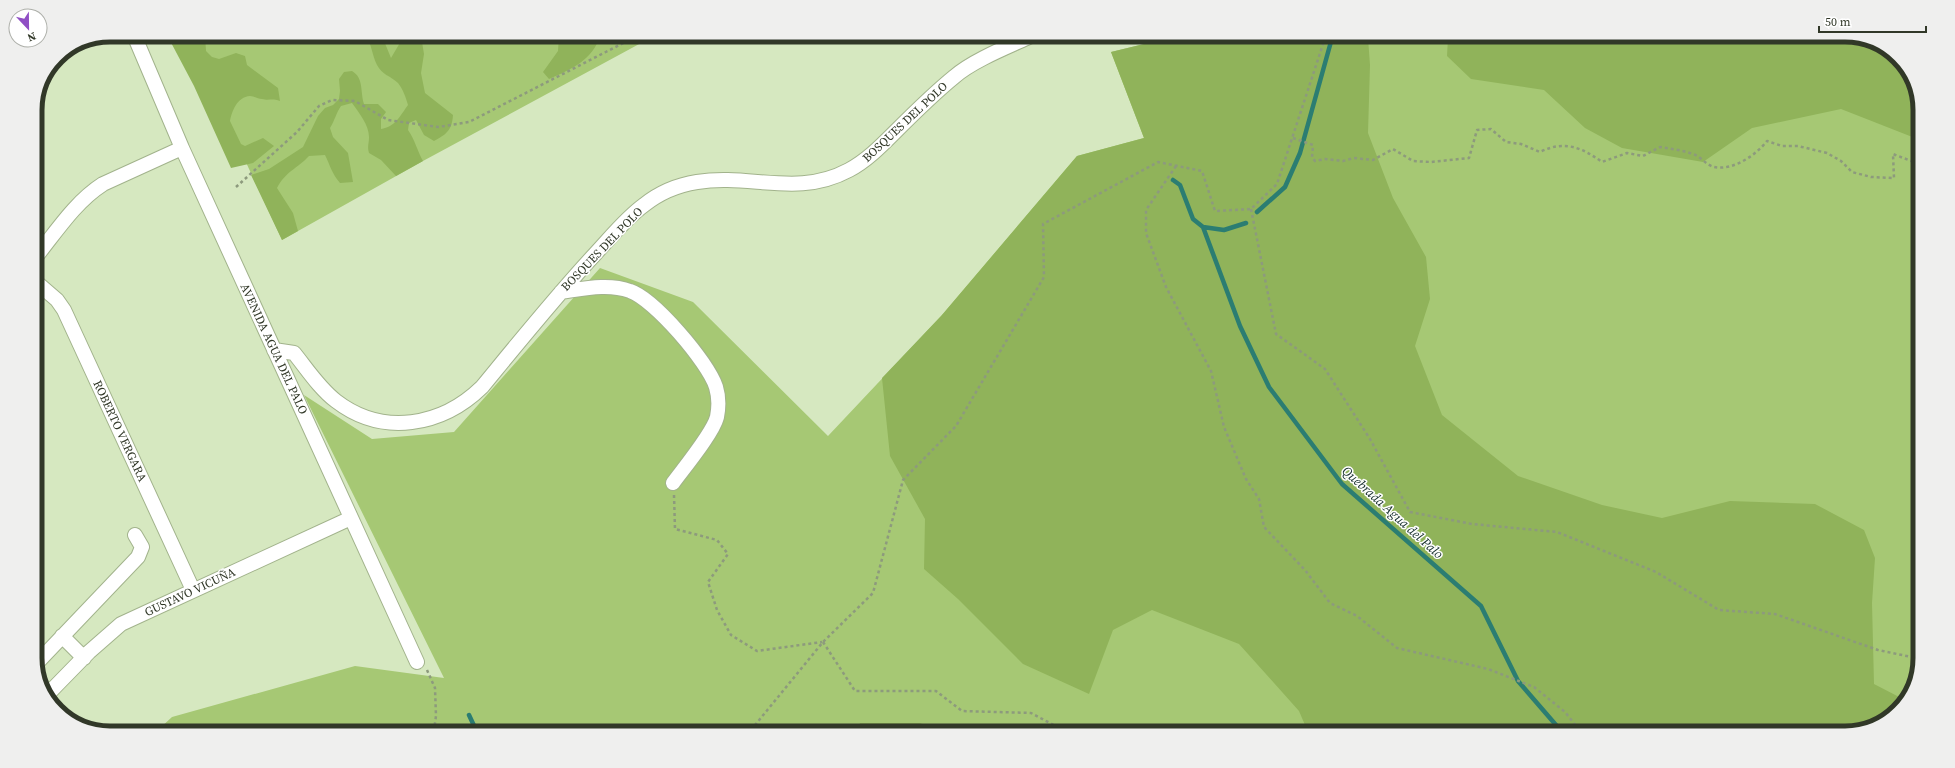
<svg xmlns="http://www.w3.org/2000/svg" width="1955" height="768" font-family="'Source Serif 4',serif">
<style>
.green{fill:#a6c874}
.forest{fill:#90b35a}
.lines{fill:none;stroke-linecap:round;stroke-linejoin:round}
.stream{stroke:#2b7d72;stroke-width:4.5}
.minor-casing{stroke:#a2b38c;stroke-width:16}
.path{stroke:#8d9a7d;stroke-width:2.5;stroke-dasharray:3 3;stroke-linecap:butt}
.minor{stroke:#fff;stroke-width:14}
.labels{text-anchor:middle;stroke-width:3;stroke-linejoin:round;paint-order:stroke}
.street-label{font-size:12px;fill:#313828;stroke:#fff}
.water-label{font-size:13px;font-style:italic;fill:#162e2c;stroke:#fff}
.rim{fill:none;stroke:#313828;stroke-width:5}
</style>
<rect width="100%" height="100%" fill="#d6e8c0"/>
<path class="green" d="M187 35 654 36 423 161 282 240Z
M1173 37 1869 39 1904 64 1920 105 1916 682 1887 720 1845 733 159 729 172 717 355 666 444 678 304 395 372 439 454 432 600 268 693 302 828 436 942 315 1077 156 1144 138 1111 52Z"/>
<path class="forest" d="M167 35H205L206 51 212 57 219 59 236 53 245 56 247 65 278 88 280 101C272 98 269 101 262 99 258 99 254 96 250 96 237 97 232 111 230 121L241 144 245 146 263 138 274 146 253 163 231 168 194 86Z
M366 36H382L391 58 401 41 402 36H421L424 54 421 73 425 93 453 115C452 130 447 134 434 141L424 135 416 120 409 123 408 130C415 140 417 150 423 161L396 176 381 160 369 153C367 146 369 144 369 137 369 125 359 113 352 103L341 106C336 113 335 120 330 128L333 137 348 153 353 182 340 183C332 174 330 165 325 155L309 156C297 169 286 171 277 188L293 213 298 231 282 240 251 175 269 169 303 147 318 116 325 108 333 105 339 99 340 91 339 79 344 72 352 71C364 78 360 91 364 104H378L386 112 381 119V129C395 127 400 116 408 105 406 98 403 89 398 83 391 76 382 75 377 65 372 55 372 45 366 36Z
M559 36H600C593 60 570 70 549 79L543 72 558 51Z
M1173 37 1368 38 1370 65 1368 133 1393 198 1426 257 1430 299 1415 346 1442 415 1518 476 1602 505 1662 518 1730 501 1815 504 1864 530 1875 558 1872 603 1874 684 1903 699 1887 720 1845 733 1308 732 1299 711 1239 644 1152 610 1113 630 1089 694 1023 664 958 599 924 569 925 519 890 456 882 378 942 315 1077 156 1144 138 1111 52Z
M1448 38 1869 39 1904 64 1920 105V140L1841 109 1752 128 1703 162 1622 148 1585 128 1544 90 1471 79 1447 56Z
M860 723H920L939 731H857Z"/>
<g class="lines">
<path class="stream" d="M1173 180 1180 185 1193 219 1203 227 1224 230 1246 223
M1257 212 1285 187 1300 153 1332 38
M1203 227 1240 326 1269 387 1342 484 1481 606 1518 681 1562 732
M469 715 476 730"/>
<g class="minor-casing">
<path id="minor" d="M134 35 182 148 417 662
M35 258C56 232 75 202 103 184L182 148
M35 281 57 300 64 310 193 590
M561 292C583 289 608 283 630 291 654 299 708 362 716 387 719 397 719 407 717 417 713 433 684 468 673 483
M274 350 294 353C307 369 319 388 336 401 383 437 442 426 482 387 519 342 556 296 596 253 611 237 626 218 644 205 659 193 678 185 697 182 750 173 797 198 849 170 866 161 880 147 894 133 913 114 933 94 954 77 972 61 1007 47 1029 37
M62 636 84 658
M36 664 138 557 142 547 135 535
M47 695 89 652 121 624 351 518"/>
</g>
<path class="path" d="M1293 138 1313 145 1312 157 1315 161 1325 159 1343 161 1354 158 1373 160 1393 149 1413 161 1431 162 1469 158 1477 130 1491 129 1506 142 1521 144 1540 152C1564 140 1581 147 1602 162L1627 153 1643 156 1660 147C1671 149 1682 150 1693 154 1700 156 1706 165 1714 167 1733 171 1756 155 1767 141L1782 146H1798L1827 153 1841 161 1852 172 1871 177 1894 178 1893 154 1919 164
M1176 166 1146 210V233L1166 287 1211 371 1224 427 1246 479 1259 499 1264 527 1305 570 1330 603 1357 616 1397 648 1488 669 1534 687 1565 712 1581 732
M236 187 297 132 319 106 332 100 355 101 388 120 438 127 469 122 637 36
M1251 209 1276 334 1325 369 1370 439 1410 512 1472 524 1557 532 1656 572 1719 610 1775 614 1878 650 1916 658
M674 495 675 529 717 540 728 554 708 582 717 610 731 635 757 651 822 642
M823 642 855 691H936L962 711 1031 713 1065 731
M427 670 435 688 436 716 434 730
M751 730 823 642 873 593 903 480 956 426 1044 277 1043 224 1158 162 1202 171 1215 211 1251 209 1277 184 1325 38"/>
<use href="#minor" class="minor"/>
</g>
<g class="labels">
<g class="street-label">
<text transform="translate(905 122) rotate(-43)" y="4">BOSQUES DEL POLO</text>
<text transform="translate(602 249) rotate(-46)" y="4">BOSQUES DEL POLO</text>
<text transform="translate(274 349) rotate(65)" y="4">AVENIDA AGUA DEL PALO</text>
<text transform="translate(120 431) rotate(65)" y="4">ROBERTO VERGARA</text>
<text transform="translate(190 592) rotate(-25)" y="4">GUSTAVO VICUÑA</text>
</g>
<g class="water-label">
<text transform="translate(1393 512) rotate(42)" y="5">Quebrada Agua del Palo</text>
</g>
</g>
<path d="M0 0H1955V768H0ZM110 42H1845A68 68 0 0 1 1913 110V658A68 68 0 0 1 1845 726H110A68 68 0 0 1 42 658V110A68 68 0 0 1 110 42Z" fill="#efefee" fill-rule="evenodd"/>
<path class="rim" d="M110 42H1845A68 68 0 0 1 1913 110V658A68 68 0 0 1 1845 726H110A68 68 0 0 1 42 658V110A68 68 0 0 1 110 42Z"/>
<g transform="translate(28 28) rotate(158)"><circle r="19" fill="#ffffff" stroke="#adafa9"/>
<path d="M0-3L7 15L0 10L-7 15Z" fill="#904fc5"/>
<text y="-6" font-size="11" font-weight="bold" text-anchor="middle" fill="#313828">N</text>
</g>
<path d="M1819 26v6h107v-6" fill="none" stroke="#313828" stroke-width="2"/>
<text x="1825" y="26" font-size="12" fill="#313828" stroke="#ffffff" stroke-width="3" paint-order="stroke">50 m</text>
</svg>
